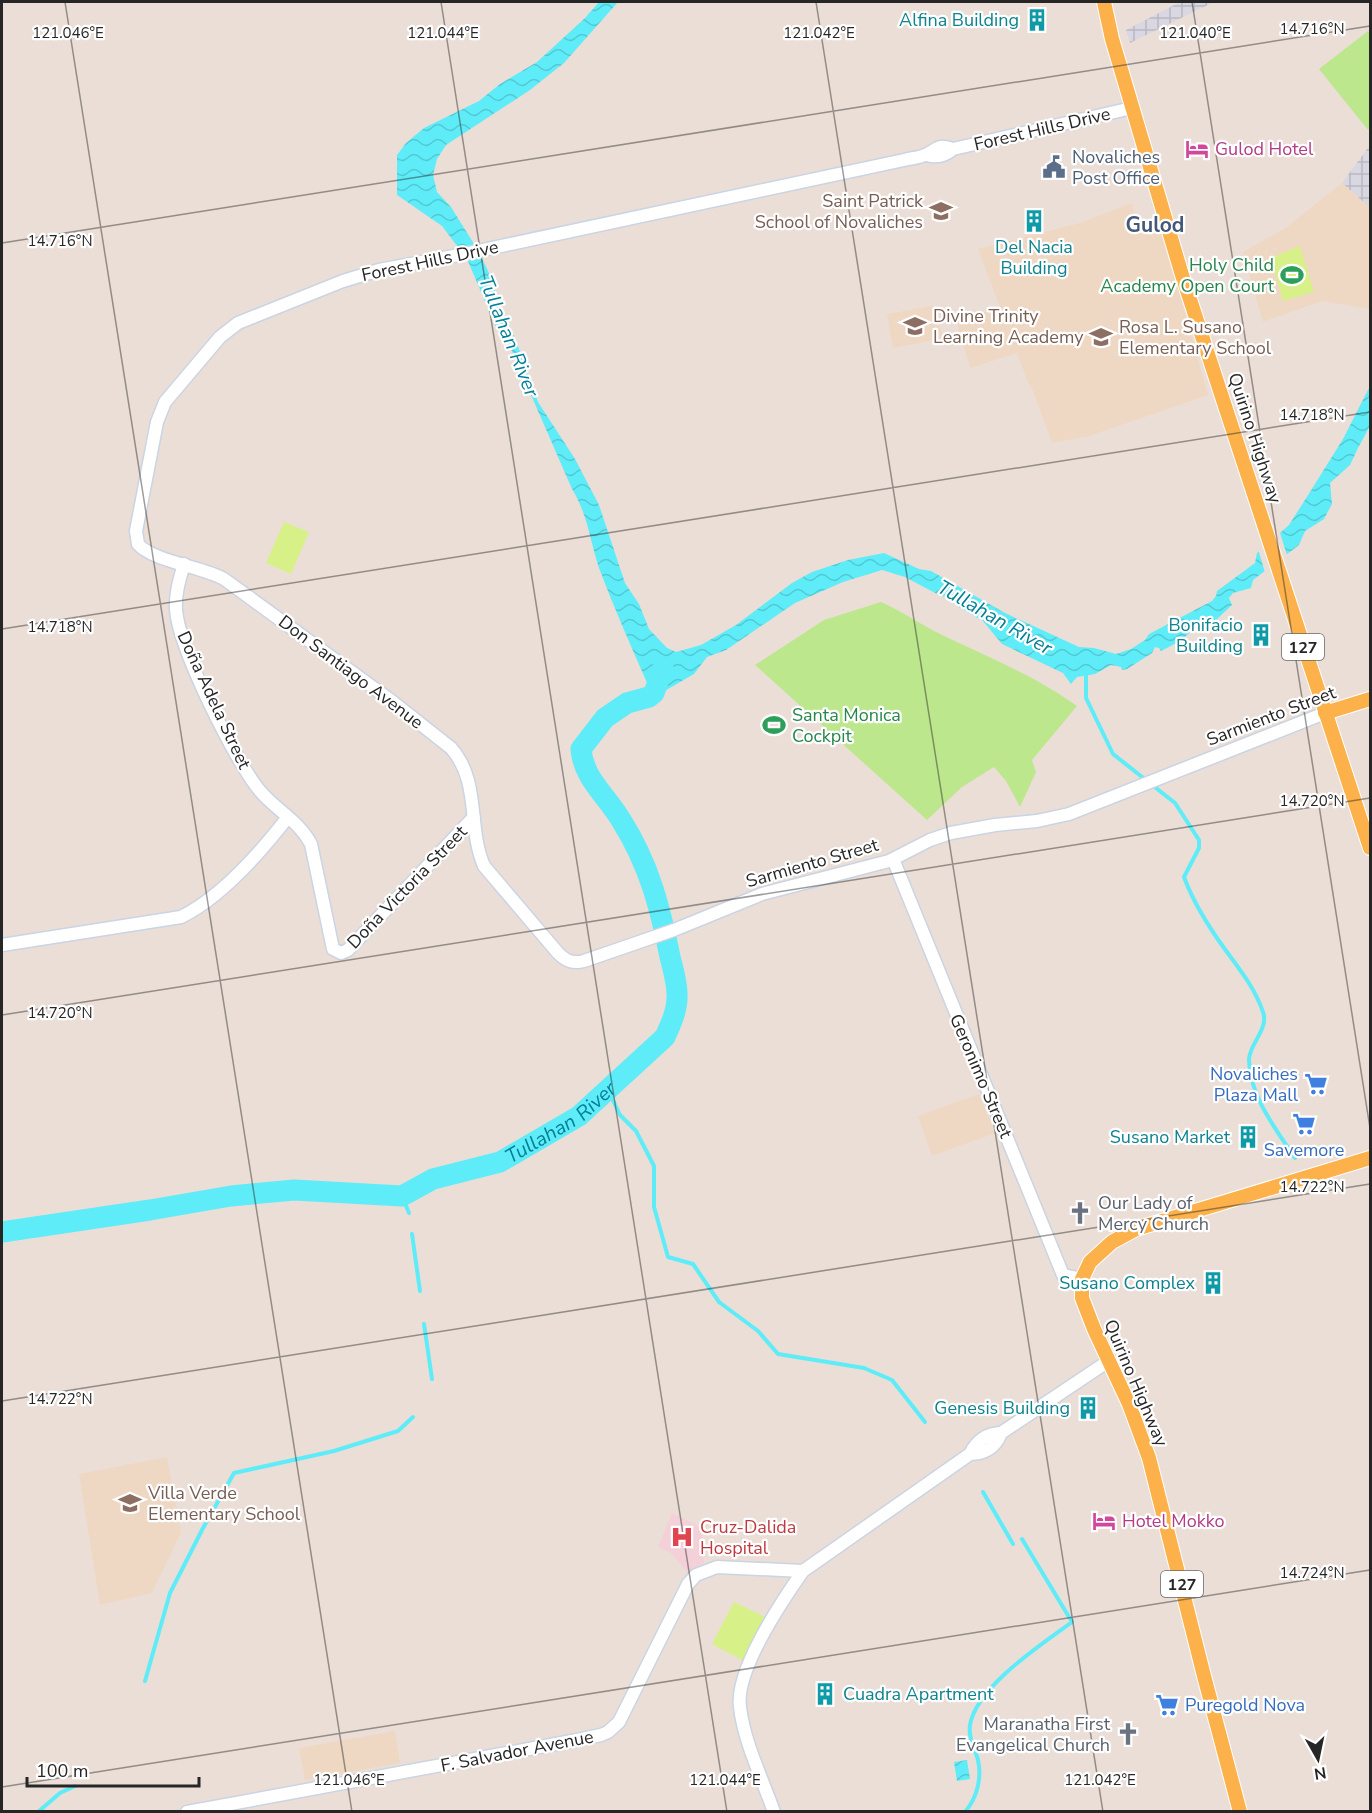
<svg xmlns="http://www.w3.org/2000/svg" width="1372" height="1813" font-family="'Nunito Sans',sans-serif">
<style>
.industrial{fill:url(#industrial-grid)}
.education{fill:#efd8c3}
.medical{fill:#f4d1d9}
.grass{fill:#bde78c}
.pitch{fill:#d7f087}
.water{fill:url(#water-waves)}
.pier{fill:#ebded6}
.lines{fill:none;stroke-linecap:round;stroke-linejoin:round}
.stream{stroke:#5eecf8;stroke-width:4}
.river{stroke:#5eecf8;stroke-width:21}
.secondary-casing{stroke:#cbd4e2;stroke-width:15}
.primary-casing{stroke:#fff;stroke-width:16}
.secondary{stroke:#fff;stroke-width:12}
.primary{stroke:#fcb14a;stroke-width:14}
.ticks{fill:none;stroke:#262626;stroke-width:1.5;stroke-opacity:0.45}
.labels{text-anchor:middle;stroke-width:4.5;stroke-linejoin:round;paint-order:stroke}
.shield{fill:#fff;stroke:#676767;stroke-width:1.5}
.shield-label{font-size:16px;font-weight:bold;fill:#262626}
.culture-label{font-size:18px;fill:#0d838f;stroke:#fff;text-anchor:end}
.street-label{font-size:18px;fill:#262626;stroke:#fff}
.hotel-label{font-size:18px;fill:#b23c85;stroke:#fff;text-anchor:start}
.service-label{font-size:18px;fill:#4e5e75;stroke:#fff;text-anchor:start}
.education-label{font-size:18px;fill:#785e54;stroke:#fff;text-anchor:start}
.leisure-label{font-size:18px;fill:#27864d;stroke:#fff;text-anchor:end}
.shop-label{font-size:18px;fill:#366cbe;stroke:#fff;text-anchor:end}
.worship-label{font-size:18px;fill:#5b616d;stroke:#fff;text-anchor:start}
.health-label{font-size:18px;fill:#be3a42;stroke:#fff;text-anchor:start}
.water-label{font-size:20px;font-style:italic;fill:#038198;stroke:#fff}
.quarter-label{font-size:21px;font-weight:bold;fill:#44587a;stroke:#fff}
.ticks-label{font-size:15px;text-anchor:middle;fill:#262626;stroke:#fff;stroke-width:4.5;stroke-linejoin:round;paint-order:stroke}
</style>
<defs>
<pattern id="industrial-grid" width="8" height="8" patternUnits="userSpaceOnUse" patternTransform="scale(1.5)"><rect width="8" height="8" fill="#d9d8e2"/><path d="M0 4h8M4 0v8" fill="none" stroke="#bab9c2"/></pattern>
<pattern id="water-waves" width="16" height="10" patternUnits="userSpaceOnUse" patternTransform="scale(1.5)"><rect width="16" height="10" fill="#5eecf8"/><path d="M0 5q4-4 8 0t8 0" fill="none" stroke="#52cad4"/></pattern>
</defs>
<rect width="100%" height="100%" fill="#ebded6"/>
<path class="industrial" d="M1180 2H1214L1130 43 1126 30Z
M1370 145V208L1342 183Z"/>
<path class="education" d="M1342 183 1370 208V309L1322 301 1263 322 1243 252 1287 227Z
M1132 203 1138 230 1160 225 1208 395 1089 436 1052 443 1034 393 1027 380 1017 353 970 368 956 321 1000 307 978 249 1080 223Z
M932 306 944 338 893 348 887 314Z
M979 1094 995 1133 932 1156 918 1116Z
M167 1457 181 1533 152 1593 100 1605 79 1474Z
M395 1731 400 1763 305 1780 299 1748Z"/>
<path class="medical" d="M672 1513 701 1527 704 1563 688 1573 671 1553 658 1547Z"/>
<path class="grass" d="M1368 31 1370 34V127L1368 130 1319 69Z
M881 602C901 611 919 623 938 633 985 656 1034 675 1077 706L1032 760 1036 772 1020 807 1006 781 994 767 962 787 927 820 755 665 824 620Z"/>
<path class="pitch" d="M1300 246 1314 292 1283 301 1271 258Z
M284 522 309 532 291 574 266 563Z
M734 1602 767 1618 744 1661 712 1644Z"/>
<path class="water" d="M599 2H618L564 63 530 90 446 145 437 159 433 175 437 192 451 207 479 252 489 273 506 322 515 338 538 402 575 459 599 505 625 583 639 604 649 629 667 648 676 652 701 645 736 625 792 583 812 572 848 560 884 553 919 569 931 571 1005 613 1079 647 1094 648 1116 654 1131 649 1145 640 1149 634 1212 601 1216 596 1217 591 1255 563 1257 553 1289 525 1310 492 1343 439 1370 386V426L1358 448 1350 465 1330 483 1332 504 1324 519 1305 531 1299 545 1253 580 1251 588 1233 593 1229 598 1232 605 1216 620 1200 630 1196 624C1186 639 1177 643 1161 651L1159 648 1155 647 1152 653 1127 669 1122 670 1121 667 1111 665 1095 674 1077 677 1071 684 1063 673 1002 644 983 621 959 607 955 601 937 594 905 577 882 570 843 582 795 603 726 650 707 657 694 674 661 693H654L648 685C631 646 614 608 599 568 590 541 588 515 572 489L511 349 497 329 467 259 442 226 397 195V155L406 143 424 128 479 101 500 84 537 62 585 18Z
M967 1760 970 1779 957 1781 954 1762Z"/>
<path class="pier" d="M1279 530 1288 558 1266 576 1258 549Z"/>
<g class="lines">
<path class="stream" d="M1086 670V698L1113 754 1175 803 1199 840V848L1184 877C1192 899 1204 919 1217 938 1234 963 1253 983 1263 1012 1269 1029 1250 1043 1249 1059 1249 1096 1276 1129 1295 1158
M608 1090 620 1115 636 1131 654 1166V1207L668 1257 693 1264 719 1302 758 1331 778 1354 864 1368 892 1380 925 1422
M402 1196 409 1213
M412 1234 420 1291
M424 1324 432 1379
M983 1492 1013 1544
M145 1681 170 1593 202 1530 234 1473 334 1451 398 1431 413 1417
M38 1812 60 1793 75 1786
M965 1812C977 1798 982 1778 978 1760 975 1748 968 1738 970 1725 976 1687 1042 1644 1072 1622L1022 1539"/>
<path class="river" id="s1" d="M2 1232 150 1210 231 1196 294 1190 402 1196 433 1179 500 1162 579 1116 665 1037C671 1024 678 1009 677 994 677 982 673 969 670 957 660 907 649 864 621 820 607 796 583 778 581 749L605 718 627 703 649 697 654 693 663 668"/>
<g class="secondary-casing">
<path id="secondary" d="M953 149C937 143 937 150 925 155 918 158 911 158 904 160L459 255 379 270 343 281 238 323 220 337 165 402 157 422 136 531 138 544C152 561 203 567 224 579L389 699 451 748C481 782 467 827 484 866L558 953C566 961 573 964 584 961L674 930 762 894 889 861 930 840 951 833 995 825 1037 821 1069 814 1325 713
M927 155C937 158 945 156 953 149L1132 108
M184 564C180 578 175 593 176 609 178 647 235 761 260 791 276 810 299 821 311 844L333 949 341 953 348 950 474 817
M893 859 1063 1275 1082 1279
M2 945 181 917C222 897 260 853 288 817
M970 1454C985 1454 996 1447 1001 1433
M187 1812 572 1741 601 1735 608 1732 619 1722 688 1584 696 1575 717 1567 803 1571 970 1454C976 1441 987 1433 1001 1433L1110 1360
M774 1812C762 1778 744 1742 740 1707 735 1671 782 1601 803 1571"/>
</g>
<g class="primary-casing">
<path id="primary" d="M1104 2 1112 39 1182 275 1370 848
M1325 713 1370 699
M1240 1812 1204 1676 1149 1458 1129 1404 1094 1329 1082 1298V1279L1090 1262 1112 1242 1136 1229 1370 1158"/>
</g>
<use href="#secondary" class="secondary"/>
<use href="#primary" class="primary"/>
</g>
<path class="ticks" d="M65 2 352 1812M441 2 727 1812M816 2 1103 1812M1192 2 1370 1128M2 243 1370 26M2 629 1370 412M2 1015 1370 798M2 1401 1370 1184M2 1787 1370 1570"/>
<defs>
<g id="building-bare" transform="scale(1.8)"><path d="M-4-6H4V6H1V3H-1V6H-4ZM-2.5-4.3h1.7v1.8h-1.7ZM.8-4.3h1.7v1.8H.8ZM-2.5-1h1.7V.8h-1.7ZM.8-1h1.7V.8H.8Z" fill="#0f9aa8" stroke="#fff" stroke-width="2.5" paint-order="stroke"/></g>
<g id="hotel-bare" transform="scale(1.8)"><path d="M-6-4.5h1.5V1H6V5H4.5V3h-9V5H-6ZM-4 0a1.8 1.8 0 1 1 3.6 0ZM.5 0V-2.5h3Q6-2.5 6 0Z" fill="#d1479c" stroke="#fff" stroke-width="2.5" paint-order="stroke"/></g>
<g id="civic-bare" transform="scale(1.8)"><path d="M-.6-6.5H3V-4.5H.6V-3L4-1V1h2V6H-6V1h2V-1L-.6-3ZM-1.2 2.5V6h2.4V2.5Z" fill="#5c6f8a" stroke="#fff" stroke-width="2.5" paint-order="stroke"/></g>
<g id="school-bare" transform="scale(1.8)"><path d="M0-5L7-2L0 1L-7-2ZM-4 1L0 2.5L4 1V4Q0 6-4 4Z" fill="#8d6e63" stroke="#fff" stroke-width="2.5" paint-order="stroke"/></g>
<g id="stadium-bare" transform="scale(1.8)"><path d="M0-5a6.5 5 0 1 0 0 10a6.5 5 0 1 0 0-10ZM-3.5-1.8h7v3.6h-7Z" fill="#2e9e5b" stroke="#fff" stroke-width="2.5" paint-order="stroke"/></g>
<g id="supermarket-bare" transform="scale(1.8)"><path d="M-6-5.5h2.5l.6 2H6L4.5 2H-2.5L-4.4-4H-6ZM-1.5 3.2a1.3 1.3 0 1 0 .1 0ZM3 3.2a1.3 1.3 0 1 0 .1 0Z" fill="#3f7fe0" stroke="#fff" stroke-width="2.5" paint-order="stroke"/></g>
<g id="church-bare" transform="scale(1.8)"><path d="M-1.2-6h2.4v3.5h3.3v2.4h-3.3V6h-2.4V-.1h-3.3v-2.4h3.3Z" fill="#6b7280" stroke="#fff" stroke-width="2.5" paint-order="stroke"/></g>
<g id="hospital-bare" transform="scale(1.8)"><path d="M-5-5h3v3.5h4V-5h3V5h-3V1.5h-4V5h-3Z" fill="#e0444e" stroke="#fff" stroke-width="2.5" paint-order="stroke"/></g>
</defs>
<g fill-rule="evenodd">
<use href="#building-bare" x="1037" y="20"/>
<use href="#hotel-bare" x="1197" y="149"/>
<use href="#civic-bare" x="1054" y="167"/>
<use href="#school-bare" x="941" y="211"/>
<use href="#building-bare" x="1034" y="221"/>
<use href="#stadium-bare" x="1292" y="275"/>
<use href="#school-bare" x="915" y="326"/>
<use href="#school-bare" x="1101" y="337"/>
<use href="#building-bare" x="1261" y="635"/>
<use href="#stadium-bare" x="774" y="725"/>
<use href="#supermarket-bare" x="1316" y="1084"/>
<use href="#supermarket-bare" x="1304" y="1124"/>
<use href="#building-bare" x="1248" y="1137"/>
<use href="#church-bare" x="1080" y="1213"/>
<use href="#building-bare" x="1213" y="1283"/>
<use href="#building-bare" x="1088" y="1408"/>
<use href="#school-bare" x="130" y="1503"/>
<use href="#hotel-bare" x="1104" y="1521"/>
<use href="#hospital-bare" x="682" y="1537"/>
<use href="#building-bare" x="825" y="1694"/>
<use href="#supermarket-bare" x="1167" y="1705"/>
<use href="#church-bare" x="1128" y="1734"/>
</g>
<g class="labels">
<g class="shield">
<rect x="1282" y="634" width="42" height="26" rx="4.5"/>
<rect x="1161" y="1571" width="42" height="26" rx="4.5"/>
</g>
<g class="shield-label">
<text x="1303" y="653">127</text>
<text x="1182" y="1590">127</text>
</g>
<g class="culture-label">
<text x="1019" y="26">Alfina Building</text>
<text x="1034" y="253" text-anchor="middle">Del Nacia<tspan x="1034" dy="21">Building</tspan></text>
<text x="1243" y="631">Bonifacio<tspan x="1243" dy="21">Building</tspan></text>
<text x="1230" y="1143">Susano Market</text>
<text x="1195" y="1289">Susano Complex</text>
<text x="1070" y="1414">Genesis Building</text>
<text x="843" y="1700" text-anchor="start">Cuadra Apartment</text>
</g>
<g class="street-label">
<text transform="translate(1042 129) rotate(-13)" y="6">Forest Hills Drive</text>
<text transform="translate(430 261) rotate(-12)" y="6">Forest Hills Drive</text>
<text transform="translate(1255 438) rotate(72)" y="6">Quirino Highway</text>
<text transform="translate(351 672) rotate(37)" y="6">Don Santiago Avenue</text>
<text transform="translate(214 700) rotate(65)" y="6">Doña Adela Street</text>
<text transform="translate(1271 716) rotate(-21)" y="6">Sarmiento Street</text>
<text transform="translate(812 863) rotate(-16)" y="6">Sarmiento Street</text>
<text transform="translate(407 887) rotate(-46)" y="6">Doña Victoria Street</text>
<text transform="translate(981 1076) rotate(67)" y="6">Geronimo Street</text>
<text transform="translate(1136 1383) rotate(67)" y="6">Quirino Highway</text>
<text transform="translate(517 1751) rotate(-11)" y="6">F. Salvador Avenue</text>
</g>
<g class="hotel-label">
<text x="1215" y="155">Gulod Hotel</text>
<text x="1122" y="1527">Hotel Mokko</text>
</g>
<g class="service-label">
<text x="1072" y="163">Novaliches<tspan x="1072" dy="21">Post Office</tspan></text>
</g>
<g class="education-label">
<text x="923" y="207" text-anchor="end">Saint Patrick<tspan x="923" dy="21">School of Novaliches</tspan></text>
<text x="933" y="322">Divine Trinity<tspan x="933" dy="21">Learning Academy</tspan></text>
<text x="1119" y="333">Rosa L. Susano<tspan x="1119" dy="21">Elementary School</tspan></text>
<text x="148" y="1499">Villa Verde<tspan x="148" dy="21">Elementary School</tspan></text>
</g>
<g class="leisure-label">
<text x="1274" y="271">Holy Child<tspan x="1274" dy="21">Academy Open Court</tspan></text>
<text x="792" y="721" text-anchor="start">Santa Monica<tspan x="792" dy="21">Cockpit</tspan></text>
</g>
<g class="shop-label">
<text x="1298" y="1080">Novaliches<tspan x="1298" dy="21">Plaza Mall</tspan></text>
<text x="1304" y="1156" text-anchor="middle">Savemore</text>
<text x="1185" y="1711" text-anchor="start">Puregold Nova</text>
</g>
<g class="worship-label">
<text x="1098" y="1209">Our Lady of<tspan x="1098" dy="21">Mercy Church</tspan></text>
<text x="1110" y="1730" text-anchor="end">Maranatha First<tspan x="1110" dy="21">Evangelical Church</tspan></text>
</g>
<g class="health-label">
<text x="700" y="1533">Cruz-Dalida<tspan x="700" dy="21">Hospital</tspan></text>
</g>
<g class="water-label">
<text transform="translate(509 336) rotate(68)" y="7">Tullahan River</text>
<text transform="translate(995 617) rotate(30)" y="7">Tullahan River</text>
<text dy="7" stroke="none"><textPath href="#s1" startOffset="580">Tullahan River</textPath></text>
</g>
<g class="quarter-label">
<text x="1155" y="232">Gulod</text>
</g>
</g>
<g class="ticks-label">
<text x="1312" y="34">14.716°N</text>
<text x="68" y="38">121.046°E</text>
<text x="443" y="38">121.044°E</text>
<text x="819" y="38">121.042°E</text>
<text x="1195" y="38">121.040°E</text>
<text x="60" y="246">14.716°N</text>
<text x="1312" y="420">14.718°N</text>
<text x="60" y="632">14.718°N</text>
<text x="1312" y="806">14.720°N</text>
<text x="60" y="1018">14.720°N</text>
<text x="1312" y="1192">14.722°N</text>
<text x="60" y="1404">14.722°N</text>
<text x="1312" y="1578">14.724°N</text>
<text x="349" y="1785">121.046°E</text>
<text x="725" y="1785">121.044°E</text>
<text x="1100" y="1785">121.042°E</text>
</g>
<rect width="1372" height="1813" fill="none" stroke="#262626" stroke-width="6"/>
<g transform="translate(1318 1759) rotate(171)" stroke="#ffffff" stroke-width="4.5" paint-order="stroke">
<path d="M0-4.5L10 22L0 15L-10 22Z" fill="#262626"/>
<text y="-9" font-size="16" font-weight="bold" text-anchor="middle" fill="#262626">N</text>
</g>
<path d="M27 1777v9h172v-9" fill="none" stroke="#262626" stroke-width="3"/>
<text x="36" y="1777" font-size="18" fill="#262626" stroke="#ffffff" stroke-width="4.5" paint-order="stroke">100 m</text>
</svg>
